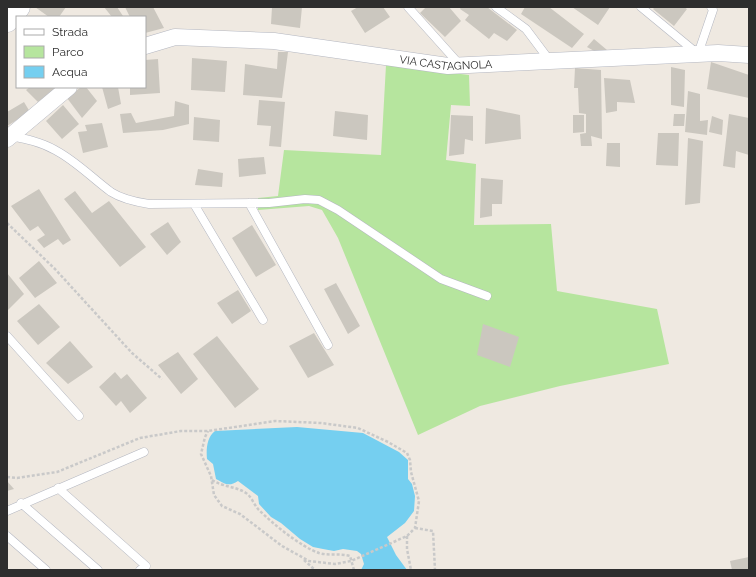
<svg xmlns="http://www.w3.org/2000/svg" width="756" height="577" font-family="Raleway,sans-serif">
<style>
.green{fill:#b6e59e}
.water{fill:#75cff0}
.building{fill:#cbc7bf}
.lines{fill:none;stroke-linecap:round;stroke-linejoin:round}
.service-casing{stroke:#b4b7c1;stroke-width:9}
.minor-casing{stroke:#b4b7c1;stroke-width:17}
.secondary-casing{stroke:#b4b7c1;stroke-width:23}
.path{stroke:#c9c9c9;stroke-width:2.5;stroke-dasharray:3 2;stroke-linecap:butt}
.service{stroke:#fff;stroke-width:8}
.minor{stroke:#fff;stroke-width:16}
.secondary{stroke:#fff;stroke-width:22}
.labels{text-anchor:middle;stroke-width:4;stroke-linejoin:round;paint-order:stroke}
.street-label{font-size:11px;fill:#2e2e2e;stroke:#fff}
</style>
<rect width="100%" height="100%" fill="#efe9e1"/>
<path class="green" d="M386 65 469 75 470 106 451 105 446 160 476 164 474 225 551 224 557 291 657 309 669 364 560 386 480 406 418 435 338 238 322 210 309 206 258 210V198L278 196 284 150 381 155Z"/>
<path class="water" d="M297 427 363 433 399 452 408 460V479L412 484 415 496 414 511 405 523 387 537 396 555 407 570H361L364 564 361 554 357 551 343 549 334 551 323 549 313 547 300 539 281 523 271 517 259 504 258 496 238 481C229 487 225 484 216 479L213 464 207 459C206 449 207 437 215 431Z"/>
<path class="building" d="M35 7H66L59 17H49Z
M104 7H117L123 16 112 17Z
M125 7H153L164 28 145 33V17H130Z
M272 7H302L300 28 271 24Z
M358 7H383L390 17 365 33 351 11Z
M426 7H449L461 21 445 37 420 13Z
M461 7H487L517 30 507 41 494 33 489 39 465 20 469 15 460 9Z
M525 7H549L584 34 572 48 521 14Z
M572 7H610L598 25Z
M655 7H684L687 9 674 26 653 9Z
M594 39 607 50 603 56 587 47Z
M278 52H288L282 98 243 95 245 64 277 69Z
M192 58 227 61 225 92 191 90Z
M158 59 160 93 130 95V87H145V60Z
M711 62 749 75V98L707 89Z
M671 67 685 70 684 107 671 105Z
M575 68 601 70 602 139 591 136 592 146H581L580 134 586 133V114L579 113 578 88H574Z
M604 78 630 80 635 103 617 102V111L606 113Z
M30 87H58L38 102 26 90Z
M81 87H86L97 101 82 118 67 98Z
M102 87H118L121 104 108 109Z
M688 91 700 94V121L708 120 707 135 685 132Z
M259 100 285 102 281 147 269 146 271 126 257 125Z
M175 101 189 105V124L163 130 123 133 120 114 131 113 136 123 174 116Z
M24 102 30 112 7 126V112Z
M63 105 79 124 62 139 46 121Z
M486 108 520 115 521 139 485 144Z
M335 111 368 115 367 140 333 136Z
M674 114H685L684 126H673Z
M729 114 749 118V155L736 151 735 168 723 166Z
M451 115 473 116V141L465 139 464 154 449 156Z
M573 115H584V132L573 133Z
M712 116 723 120 722 135 709 132Z
M194 117 220 120 219 142 193 140Z
M102 123 108 147 83 153 78 132 87 131 85 125Z
M658 133H679L678 166 656 165Z
M688 138 703 141 700 203 685 205Z
M607 143H620V167L606 166Z
M264 157 266 174 239 177 238 159Z
M198 169 223 173 222 187 195 185Z
M481 178 503 180 502 204H492V216L480 218Z
M39 189 71 240 63 245 58 239 44 248 37 240 45 235 38 226 30 231 11 206Z
M75 191 92 213 109 201 146 247 120 267 64 199Z
M168 222 181 242 167 255 150 234Z
M252 225 276 265 256 277 232 238Z
M39 261 57 283 35 298 19 278Z
M7 273 24 294 7 311Z
M336 283 360 326 348 334 324 289Z
M238 290 251 311 232 324 217 303Z
M39 304 60 327 38 345 17 321Z
M483 324 519 337 510 367 477 355Z
M314 333 334 365 308 378 289 346Z
M217 336 259 389 235 408 193 354Z
M70 341 93 367 68 384 46 363Z
M178 352 198 379 181 394 158 365Z
M115 372 121 379 127 374 147 398 130 413 121 401 116 406 99 387Z
M7 481 14 489 7 491Z
M749 557V570H732L730 561Z"/>
<g class="lines">
<g class="service-casing">
<path id="service" d="M408 7 460 65
M496 7 526 29 550 61
M641 7 698 54 713 10 711 7
M11 136C26 139 41 142 55 150 76 161 92 178 111 192 122 199 136 202 149 204L269 203 305 199 319 200 338 210 441 279 487 296
M249 203 328 345
M194 204 263 320
M7 336 79 416
M58 488 146 566 140 570
M21 503 98 570
M7 511 144 452
M7 536 46 570"/>
</g>
<g class="minor-casing">
<g id="minor">
<path id="s1" d="M145 46 175 37 274 41 448 66 718 53 749 55"/>
<path d="M7 139 69 87"/>
</g>
</g>
<g class="secondary-casing">
<path id="secondary" d="M7 21 19 7"/>
</g>
<path class="path" d="M7 223 55 269 132 353 162 379
M7 477 17 478 57 472 140 438 181 431H208L275 421 321 423 358 428 388 442 407 453 410 460 411 472 419 501 415 528 407 536 351 561 335 564 309 561 282 546 240 514 222 506 214 495 211 476 201 454 205 437 208 431
M212 480C223 487 235 486 246 493 252 497 254 505 259 510 273 524 301 547 319 553 329 556 340 553 350 556L354 570
M415 528 433 531 435 570
M407 536V549L411 570
M304 560 315 570"/>
<use href="#service" class="service"/>
<use href="#minor" class="minor"/>
<use href="#secondary" class="secondary"/>
</g>
<g class="labels">
<g class="street-label">
<text dy="4" stroke="none"><textPath href="#s1" startOffset="304">VIA CASTAGNOLA</textPath></text>
</g>
</g>
<rect width="756" height="577" fill="none" stroke="#2e2e2e" stroke-width="16"/>
<rect x="16" y="16" width="130" height="72" fill="#ffffff" stroke="#ababab"/>
<rect x="24" y="29" width="20" height="6" fill="#ffffff" stroke="#ababab"/>
<text x="52" y="36" font-size="12" fill="#2e2e2e">Strada</text>
<rect x="24" y="46" width="20" height="12" fill="#b6e59e" stroke="#ababab"/>
<text x="52" y="56" font-size="12" fill="#2e2e2e">Parco</text>
<rect x="24" y="66" width="20" height="12" fill="#75cff0" stroke="#ababab"/>
<text x="52" y="76" font-size="12" fill="#2e2e2e">Acqua</text>
</svg>
